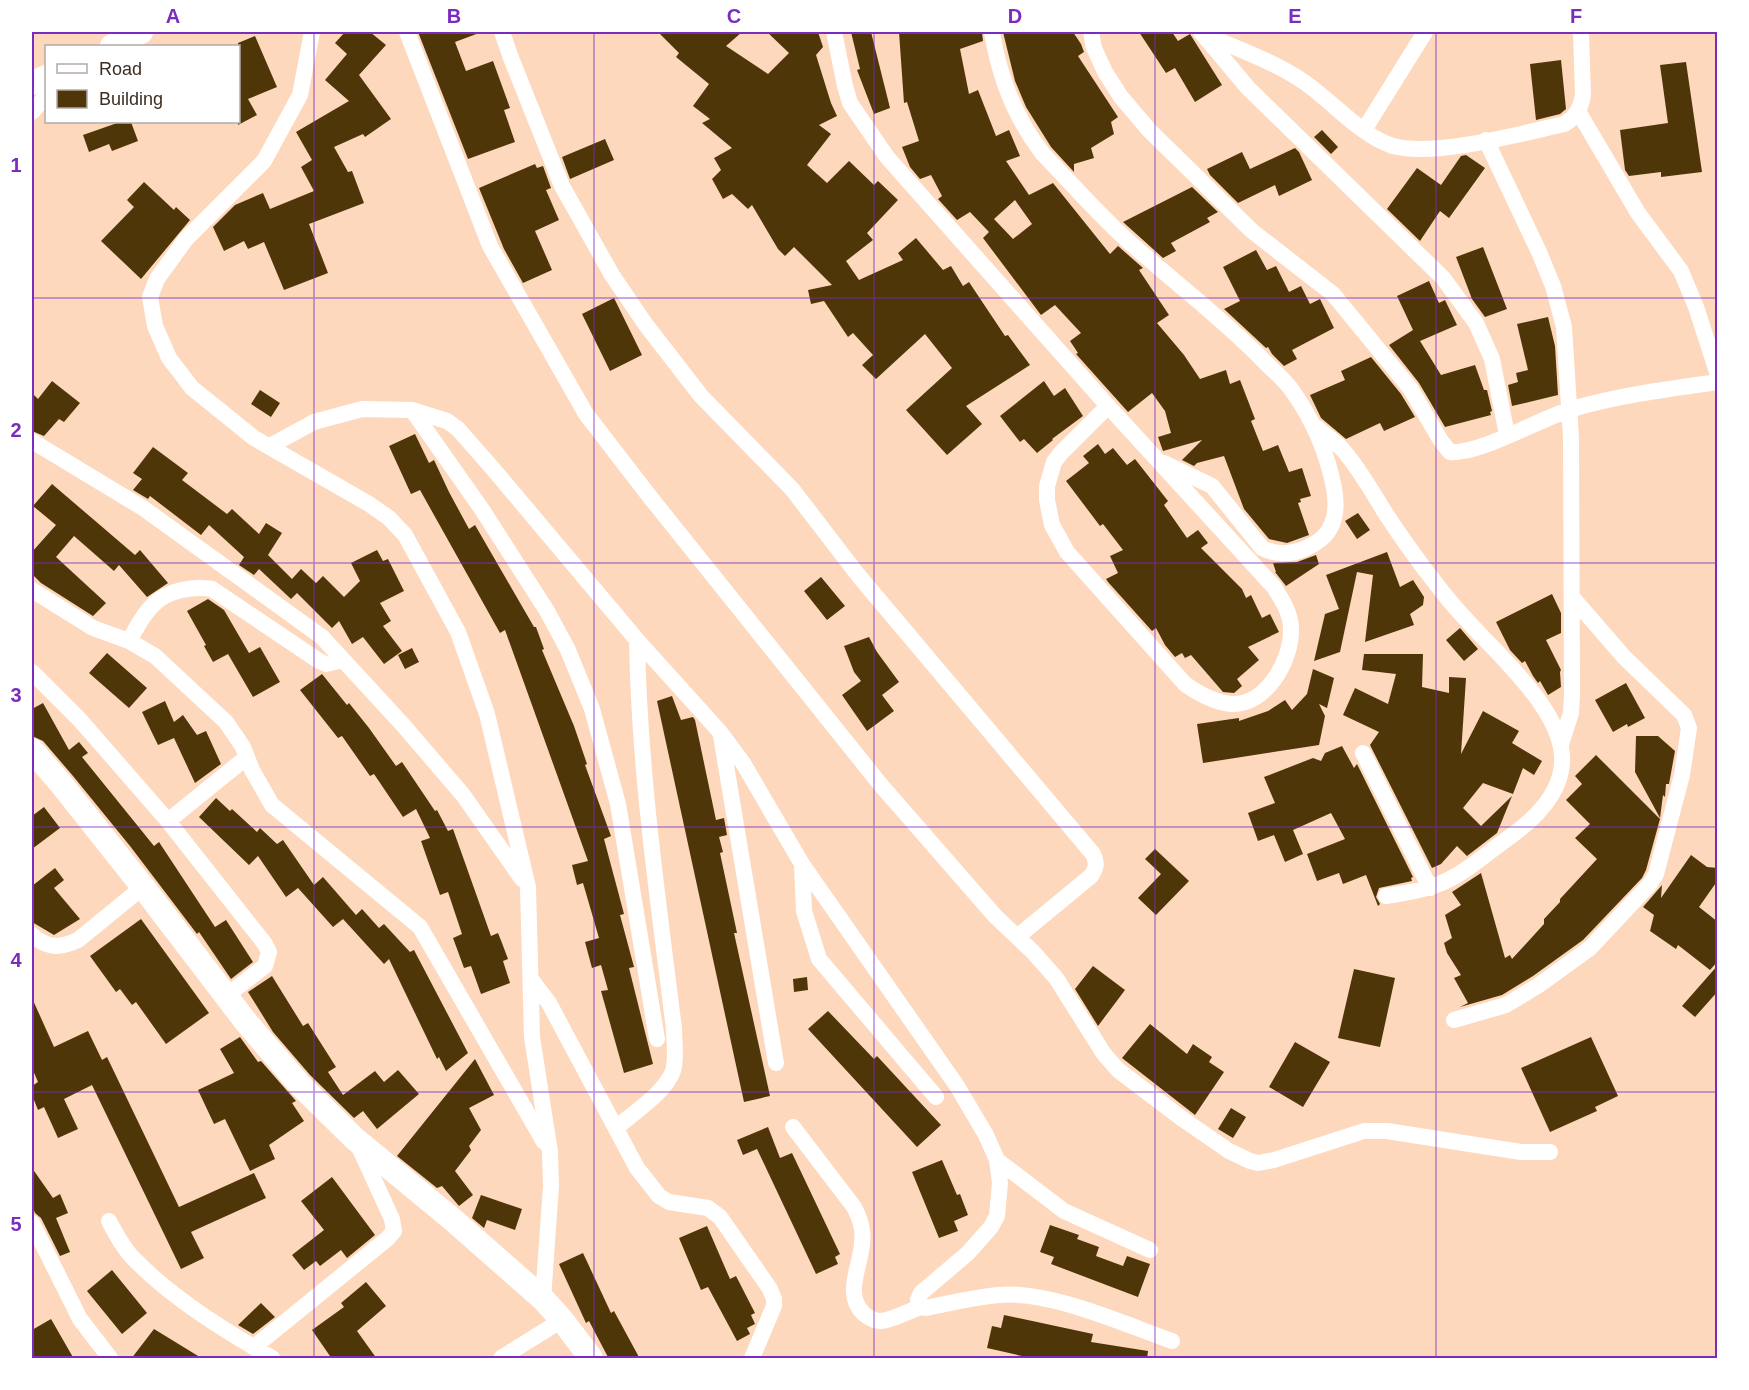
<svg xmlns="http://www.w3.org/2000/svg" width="1749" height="1390" font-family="Arial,sans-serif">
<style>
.building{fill:#4e3608;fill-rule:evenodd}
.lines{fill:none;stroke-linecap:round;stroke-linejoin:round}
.street{stroke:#fff;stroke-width:16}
.secondary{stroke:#fff;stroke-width:24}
.grid{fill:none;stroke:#7b2cbf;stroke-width:1.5;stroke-opacity:0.55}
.neatline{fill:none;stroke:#7b2cbf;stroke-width:2}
.grid-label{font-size:20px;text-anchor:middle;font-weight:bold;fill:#7b2cbf}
</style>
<rect width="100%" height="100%" fill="#fdd8bc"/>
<path class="building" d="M345 32H370L386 45 359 75 391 119 365 137 363 134 334 147 348 172 352 171 364 203 309 224 328 273 284 290 264 242 248 249 244 241 224 251 213 227 235 205 263 193 270 209 314 191 301 167 312 160 296 132 349 101 325 80 347 54 335 43Z
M418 32H479V33L455 42 466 71 493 61 510 108 504 110 515 142 468 159Z
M658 32H742L726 46 768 74 789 53 767 32H818L823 47 816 55 831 103 837 116 819 125 831 134 807 165 827 183 849 161 874 185 878 181 898 200 867 233 873 240 846 261 859 280 903 260 898 253 916 238 943 270 951 266 963 286 969 282 1005 336 1008 335 1030 365 966 406 982 424 947 455 906 410 952 368 925 334 876 379 862 365 873 355 853 333 848 337 824 301 811 304 808 290 832 285 794 247 785 256 778 249 752 205 748 209 732 194 723 199 712 179 721 170 714 158 732 148 702 123 710 119 693 106 709 84 676 57 679 53Z
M851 32H871L890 108 874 114 857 70 860 69Z
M899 32H982L983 41 960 49 969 94 978 90 996 136 1009 130 1020 156 1006 161 1029 195 1053 183 1110 254 1118 246 1143 268 1139 270 1169 315 1157 323 1184 355 1200 379 1226 370 1230 384 1240 380 1255 419 1251 421 1263 451 1278 445 1289 472 1302 468 1311 496 1300 499 1301 502 1298 503 1309 535 1287 543 1269 539 1244 509 1224 456 1197 463 1194 466 1182 460 1202 440 1163 451 1158 437 1171 433 1165 411 1152 393 1128 412 1076 354 1078 353 1070 341 1081 333 1055 305 1041 315 983 238 989 232 970 212 957 220 938 199 942 196 931 175 920 179 910 167 902 147 919 141 907 102 904 103ZM1015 200 1032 224 1013 239 994 219Z
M1003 32H1073L1081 44 1084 52 1078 56 1118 117 1111 122 1114 134 1091 148 1094 158 1074 164V172L1051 147 1026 107 1015 81Z
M1139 32H1172L1178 41 1190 34 1222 85 1195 102 1175 68 1166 73Z
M255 36 277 87 248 99 257 115 238 125V43Z
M1561 60 1566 109 1560 114 1536 120 1530 64Z
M1686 62 1702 172 1661 177V172L1629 176 1625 170 1620 130 1668 123 1660 65Z
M120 122H131L138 141 112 151 109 144 89 152 83 135Z
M1322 130 1338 147 1331 154 1314 137Z
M605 139 614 160 570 179 562 157Z
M1295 148 1299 152 1312 180 1279 196 1275 185 1238 203 1210 175 1207 169 1242 152 1250 169Z
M1466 155 1485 168 1449 218 1440 211 1420 241 1387 209 1417 168 1441 185 1461 156Z
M535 164 537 168 543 166 551 188 546 190 559 220 535 231 552 270 523 283 504 249 479 188Z
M144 182 174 210 176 207 190 220 141 279 101 241 134 207 127 200Z
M1192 187 1218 212 1207 218 1210 222 1171 243 1176 251 1163 258 1123 222Z
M1483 247 1507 309 1485 317 1472 299 1456 257Z
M1256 250 1267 270 1276 266 1289 292 1301 286 1310 304 1320 299 1334 328 1292 350 1297 359 1284 366 1272 354 1268 347 1266 348 1224 309 1240 301 1223 267Z
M1429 281 1439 303 1445 300 1457 325 1420 341 1441 375 1475 365 1484 390H1487L1492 411 1490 412 1491 415 1445 427 1419 383 1389 345 1413 330 1397 296Z
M614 298 642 355 610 371 582 314Z
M1548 317 1555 346 1558 395 1512 406 1508 385 1518 382 1516 373 1528 370 1517 324Z
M1371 357 1401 394 1415 417 1384 431 1380 423 1346 439 1321 418 1310 395 1345 380 1341 371Z
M52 381 80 403 64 422 59 419 44 436 32 431V393L38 399Z
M1044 381 1054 396 1065 388 1083 416 1052 439 1053 440 1037 453 1024 439 1020 442 1000 416Z
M260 390 280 403 271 417 251 404Z
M415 434 429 463 434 460 449 492 469 529 475 525 534 627H536L544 649 542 650 574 726 587 764 585 765 611 836 604 839 624 914 620 915 634 967 629 968 653 1064 624 1073 601 991 608 990 601 965 592 968 585 942 599 938 583 883 577 885 572 865 588 861 505 630 500 633 420 490 411 494 389 446Z
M1098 444 1105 454 1113 448 1127 465 1135 459 1168 501 1164 505 1187 538 1198 530 1208 543 1201 548 1242 589 1246 598 1251 595 1262 618 1270 614 1279 632 1248 647 1259 660 1237 679 1242 686 1234 693 1223 692 1191 655 1185 658 1182 653 1175 657 1165 645 1156 628 1152 631 1108 582 1106 579 1118 573 1110 556 1123 550 1103 524 1100 526 1066 481 1089 463 1083 456Z
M153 447 188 473 182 480 227 514 232 509 259 534 266 523 282 533 268 555 292 579 301 569 316 583 323 576 344 597 360 581 351 563 377 550 383 561 388 559 404 591 380 603 391 621 383 626 402 651 384 664 363 637 352 644 339 621 332 628 297 593 291 599 259 569 254 575 239 565 244 557 209 525 201 535 150 496 148 499 133 490 142 479 133 473Z
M52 484 135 555 140 550 168 583 147 597 119 565 114 571 74 536 56 557 106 603 93 616 41 583 32 574V552L56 525 33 506Z
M1358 513 1370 530 1357 539 1345 521Z
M1387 552 1400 587 1413 580 1424 597 1423 605 1410 614 1414 625 1365 642 1373 575 1357 572 1340 652 1314 661 1325 614 1339 609 1326 575Z
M1316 555 1319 564 1286 586 1275 572H1276L1273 563 1297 562Z
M821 577 845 606 827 620 804 591Z
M1552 594 1561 613V633L1546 640 1561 670 1560 672 1561 687 1548 695 1540 681 1538 683 1533 676 1525 661 1522 663 1510 650 1496 622Z
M208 599 224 610 249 653 260 647 280 682 253 697 228 654 213 662 204 646 206 645 187 611Z
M1460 628 1478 649 1464 661 1446 640Z
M869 637 877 652 899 682 882 695 894 711 867 731 842 695 861 681 854 672 844 646Z
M412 648 419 662 405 669 398 655Z
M107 653 147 688 129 708 89 673Z
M1364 654H1423L1422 687 1449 693V677L1466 678 1461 754 1483 711 1519 731 1512 743 1542 761 1534 775 1523 768 1513 794 1483 783 1463 808 1481 826 1512 796 1497 833 1467 856 1457 846 1441 864 1432 868 1370 745 1379 732 1343 715 1355 688 1388 704 1396 674 1362 670Z
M1313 669 1334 678 1327 708 1319 704 1325 716 1319 745 1203 763 1197 724 1239 718V721L1268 711 1285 700 1292 710 1307 694Z
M322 674 347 705 349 703 369 728 396 766 402 762 435 811 437 810 448 831 453 829 491 936 498 933 502 943 508 959 503 961 510 983 481 994 471 966 464 968 453 938 462 934 448 892 440 895 421 841 430 838 416 809 403 817 374 774 370 776 342 736 338 738 300 690Z
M1626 683 1645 718 1628 727 1627 724 1613 732 1595 700Z
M672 696 681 720 693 717 695 720 716 820 724 818 727 835 719 837 723 852 720 853 737 933H734L770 1096 744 1102 657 701Z
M165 701 174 722 183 715 197 735 206 731 221 764 195 783 174 738 158 745 142 712Z
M43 703 69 750 79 742 88 753 82 757 154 846 159 842 215 927 226 920 253 962 231 979 199 932 197 934 130 846 73 776 43 741 32 736V709Z
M1636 736H1658L1675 751 1669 784H1666L1665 797 1663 795 1660 818 1635 772Z
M1342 746 1354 768 1357 764 1413 877 1411 878 1412 881 1379 888 1376 897 1380 904 1378 906 1366 875 1343 884 1339 873 1317 881 1307 854 1345 839 1331 813 1293 830 1303 854 1285 862 1274 835 1258 841 1248 813 1275 803 1264 777 1313 758 1321 761 1325 753Z
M1596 755 1660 819 1646 870 1642 878 1583 940 1533 976 1502 995 1460 1007 1468 1003 1454 978 1461 975 1447 953 1444 943 1452 938 1445 915 1461 905 1452 892 1481 873 1505 958 1510 955 1512 959 1544 924V919L1560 902V899L1597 859 1575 838 1590 824 1566 800 1582 784 1575 776Z
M216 798 230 811 232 809 257 832 260 828 277 844 283 840 314 885 323 877 356 915 362 909 379 928 384 924 410 952 414 950 468 1053 446 1071 439 1057 437 1059 389 959 384 964 343 919 333 927 298 888 286 897 258 856 249 865 199 817Z
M44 807 60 828 32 849V816Z
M1155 849 1189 881 1156 915 1138 898 1161 874 1145 859Z
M1691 855 1707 867 1718 868V880L1699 907 1718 922V961L1710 970 1678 945 1676 949 1650 931 1654 915 1643 907 1662 885 1661 898Z
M55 868 64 880 54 888 80 919 54 935 32 922V886Z
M141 919 209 1013 166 1044 136 1002 132 1005 120 989 116 992 90 956Z
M1718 965V991L1695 1017 1682 1006Z
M1093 966 1125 990 1098 1026 1075 989Z
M1354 969 1395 978 1380 1047 1338 1038Z
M272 976 303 1026 308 1023 336 1067 328 1072 343 1095 375 1071 384 1082 398 1070 419 1094 377 1129 363 1111 354 1118 310 1075 273 1032 248 992Z
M807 977 808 990 794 992 793 979Z
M32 998 54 1047 88 1031 102 1060 107 1057 179 1207 254 1173 266 1198 191 1232 204 1258 181 1269 92 1085 64 1099 78 1129 58 1138 44 1107 38 1110 32 1095V1086L38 1082 32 1068Z
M828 1011 874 1059 877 1056 941 1125 917 1147 808 1029Z
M1150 1024 1187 1054 1193 1044 1212 1057 1209 1062 1224 1072 1195 1115 1122 1058Z
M240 1037 258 1062 261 1061 296 1101 292 1103 304 1121 269 1145 275 1159 250 1171 225 1119 214 1124 198 1090 234 1073 220 1049Z
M1591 1037 1618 1096 1595 1107 1597 1111 1550 1132 1521 1068Z
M1295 1042 1330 1062 1303 1107 1269 1087Z
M475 1059 494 1095 469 1108 481 1130 469 1146 471 1150 455 1171 473 1195 459 1206 442 1186 437 1188 397 1156Z
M1231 1108 1246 1117 1233 1138 1218 1129Z
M768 1127 780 1158 792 1153 840 1254 835 1257 838 1264 816 1274 757 1149 743 1155 737 1140Z
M942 1160 957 1195 960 1194 968 1215 954 1221 958 1231 939 1238 912 1172Z
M32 1168 53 1198 60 1194 68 1213 56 1218 70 1252 60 1256 41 1218 35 1213 32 1205Z
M332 1177 375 1235 347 1258 341 1250 320 1266 316 1261 304 1270 292 1255 324 1230 301 1201Z
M481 1195 522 1209 515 1230 487 1220 484 1228 472 1218Z
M1050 1225 1079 1235 1077 1239 1099 1247 1096 1256 1123 1266 1127 1256 1150 1264 1138 1297 1051 1264 1054 1257 1040 1252Z
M707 1226 730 1279 736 1276 755 1313 751 1315 755 1324 747 1328 750 1334 737 1341 708 1287 701 1290 679 1238Z
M583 1253 611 1313 614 1311 640 1359H609L589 1321 586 1323 559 1264Z
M112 1270 147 1313 122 1334 87 1291Z
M366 1282 386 1306 357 1331 377 1359H332L312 1330 344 1307 341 1303Z
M261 1303 275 1317 253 1334 238 1325Z
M1004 1315 1093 1334 1091 1342 1148 1351 1147 1359H1035L987 1348 992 1326 1001 1328Z
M51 1319 74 1359H35L32 1352V1330Z
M154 1329 203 1359H131Z"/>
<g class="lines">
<path class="street" d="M312 32 300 95 264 161 186 239 157 279 150 297 155 326 169 358 192 388 254 438 369 504 389 518 405 535 458 632 487 714 528 887 532 1037 550 1152 551 1186 543 1299
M407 32 490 246 586 414 650 497 880 784 995 916 1033 952 1056 978 1104 1054 1118 1070 1184 1120 1229 1151 1250 1161 1258 1163 1274 1160 1364 1131H1387L1521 1152H1550
M502 32 511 58 562 186 612 275 646 325 701 396 792 489 858 575 1093 854C1097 863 1097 867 1091 876L1017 937
M834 32 845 86 850 103 887 157 1108 406 1274 587C1282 600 1291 613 1291 629 1292 660 1266 706 1231 704 1213 702 1199 694 1185 684L1067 552 1052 525 1047 500V486L1054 462 1061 453 1108 406
M992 32C999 76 1015 118 1043 154 1071 183 1099 215 1129 242 1172 280 1218 315 1259 356 1269 367 1282 377 1291 389 1312 418 1327 452 1334 488 1338 510 1335 532 1314 544 1297 554 1280 557 1262 548L1212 486 1164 463
M1091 32 1094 48 1105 72 1121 97 1149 130 1252 231 1333 294 1410 388 1441 441 1450 452C1479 455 1541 418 1572 409 1620 395 1668 389 1718 382
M1201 32 1248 88 1443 278 1476 323 1492 359 1507 435
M1206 35C1238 49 1275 62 1304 82 1332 101 1361 136 1393 146 1435 157 1520 134 1564 124 1576 118 1581 108 1583 95L1581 32
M1578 111 1638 213 1681 271 1696 307 1718 375
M32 112 46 96
M1364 130 1425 32
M1486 140 1539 252 1553 286 1564 327 1571 438 1572 695 1571 713 1561 744
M412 410 481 508 547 611 568 650 592 709 618 804 657 1039
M1316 427C1325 435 1336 442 1344 451 1359 469 1372 491 1384 511 1401 537 1418 561 1437 585 1456 611 1479 633 1501 656 1560 719 1598 773 1511 836 1488 852 1465 874 1439 884 1423 891 1404 893 1386 896
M32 441 143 508 322 637 403 725 463 795 522 879
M270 446 314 422 362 409 412 410 447 421 458 429 494 470 637 640 720 732 743 763 802 864 957 1086 986 1135 997 1160 1000 1183 997 1216 991 1227 968 1253 921 1293 918 1300 921 1307 926 1308C950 1303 975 1297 999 1295 1049 1290 1124 1324 1172 1341
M32 590 93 628 129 641 155 656 226 722 243 747 252 770 272 805 420 927 544 1142
M129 641C136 629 142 615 153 605 167 590 193 586 212 589L319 661 326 664 343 660
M32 672 80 720 168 821 265 944 269 952 265 966 226 996
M721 736 776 1063
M1363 753 1430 888
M168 821 247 757
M802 865 804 911 819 959 936 1097
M32 935C47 948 59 949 78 940L143 887
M531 979 549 1003 637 1168 659 1196 669 1202 708 1208 720 1217 770 1289 774 1299V1306L752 1358
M1454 1020 1506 1005 1539 985 1590 948 1650 884 1656 874 1682 775 1689 728 1684 715 1624 657 1572 597
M793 1127 854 1207C860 1218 864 1230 862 1243 861 1266 843 1295 864 1314 869 1318 874 1321 881 1321 894 1320 908 1311 921 1307
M616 1128C633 1113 665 1093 673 1071 677 1058 674 1042 674 1029 658 899 639 770 637 640
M997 1160 1064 1211 1150 1250
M109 1221C116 1234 123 1248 134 1259 173 1299 224 1330 272 1358
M32 1223 80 1319 110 1358
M254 1347 387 1239 394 1231 392 1219 358 1145
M501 1358 562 1320"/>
<path class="secondary" d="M112 46 141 32
M32 83 46 77
M32 750 62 785 143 887 246 1022 300 1085 355 1139 452 1219 543 1299 562 1320 591 1358"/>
</g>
<path class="grid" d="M314 32V1358M594 32V1358M874 32V1358M1155 32V1358M1436 32V1358M32 298H1718M32 563H1718M32 827H1718M32 1092H1718"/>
<rect width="1749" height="1390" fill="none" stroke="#ffffff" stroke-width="66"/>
<rect x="45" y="45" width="195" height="78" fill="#ffffff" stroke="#b1aba7" stroke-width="1.5"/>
<rect x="57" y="64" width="30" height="9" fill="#ffffff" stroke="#b1aba7" stroke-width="1.5"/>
<text x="99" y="75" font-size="18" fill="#3c2e23">Road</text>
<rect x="57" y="90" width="30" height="18" fill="#4e3608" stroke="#b1aba7" stroke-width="1.5"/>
<text x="99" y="105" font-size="18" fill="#3c2e23">Building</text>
<rect x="33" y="33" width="1683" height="1324" class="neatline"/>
<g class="grid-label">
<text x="173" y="23">A</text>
<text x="454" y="23">B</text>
<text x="734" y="23">C</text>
<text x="1015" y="23">D</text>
<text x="1295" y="23">E</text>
<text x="1576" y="23">F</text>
<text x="16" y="172">1</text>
<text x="16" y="437">2</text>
<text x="16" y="702">3</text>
<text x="16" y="967">4</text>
<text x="16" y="1231">5</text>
</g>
</svg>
